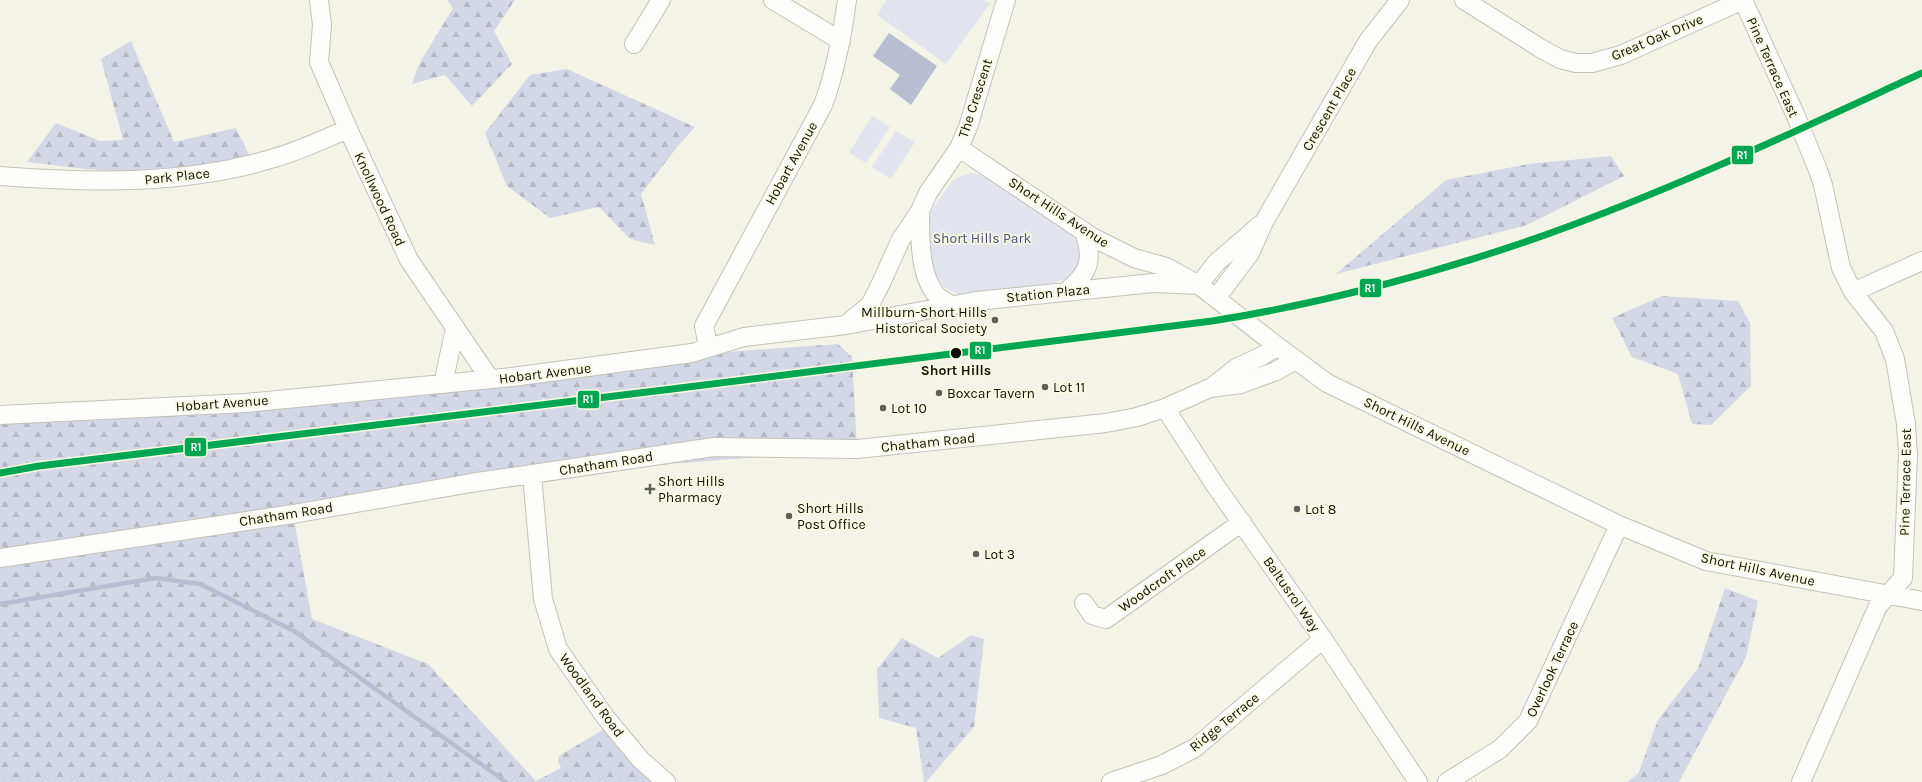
<svg xmlns="http://www.w3.org/2000/svg" width="1922" height="782" font-family="Karla,sans-serif">
<style>
.forest{fill:url(#forest-firs)}
.green{fill:#e1e4ec}
.water{fill:#b9bdd2}
.lines{fill:none;stroke-linecap:round;stroke-linejoin:round}
.stream{stroke:#b9bdd2;stroke-width:4.5}
.street-casing{stroke:#c2c2b8;stroke-width:20}
.street{stroke:#fdfdfb;stroke-width:18}
.rail-1-casing{stroke:#f8fae1;stroke-width:10}
.rail-1{stroke:#00a651;stroke-width:7}
.poi-dot{fill:#5f6056;stroke:#f8fae1;stroke-width:1.5}
.stop-dot{fill:#0f1008;stroke:#f8fae1;stroke-width:1.5}
.labels{text-anchor:middle;stroke-width:3.5;stroke-linejoin:round;paint-order:stroke}
.street-label{font-size:14px;fill:#0f1008;stroke:#f8fae1}
.park-label{font-size:14px;fill:#484d7e;stroke:#f8fae1}
.poi-label{font-size:14px;fill:#0f1008;stroke:#f8fae1;text-anchor:start}
.stop-label{font-size:14px;font-weight:bold;fill:#0f1008;stroke:#f8fae1}
.line-badge{stroke:#f8fae1;stroke-width:1.5}
.badge-label{font-size:11px;text-anchor:middle;font-weight:bold;fill:#fff}
</style>
<defs>
<pattern id="forest-firs" width="22" height="20" patternUnits="userSpaceOnUse"><rect width="22" height="20" fill="#d4d7e5"/><path d="M5 1l3.5 6h-7zM16 11l3.5 6h-7z" fill="#b5b8c3"/></pattern>
</defs>
<rect width="100%" height="100%" fill="#f3f4e7"/>
<path class="forest" d="M447 0H515L494 31 512 64 472 106 445 75 412 84 418 66 453 8Z
M131 41 174 142 236 128 249 155 157 175 86 169 27 162 56 123 100 141 123 140 101 59Z
M567 69 695 127 678 146 641 194 655 245 630 239 599 207 550 218 507 186 485 133 530 75Z
M1611 156 1624 176 1527 225 1336 274 1446 180 1529 164Z
M1662 296 1738 301 1750 323 1751 386 1711 425 1692 424 1678 374 1632 357 1612 318Z
M838 344 852 357 857 449 596 470 293 514 312 619 428 664 536 781 561 768 558 761 559 756 611 725 666 782H0V424L686 355Z
M1725 588 1758 601 1746 657 1679 782H1627L1638 774 1658 720 1698 668Z
M971 635 984 639 974 727 926 782H924L916 728 879 718 877 669 902 638 938 658Z"/>
<path class="green" d="M887 0H984L990 4 946 64 877 15Z
M872 116 890 127 866 163 849 153Z
M896 131 915 142 891 179 872 167Z
M970 173 980 174 1068 230 1079 244 1080 261 1074 273 1065 280 1054 283 962 296 947 289 935 278 931 262 928 226 930 212 953 180Z"/>
<path class="water" d="M889 33 937 66 911 105 890 89 900 75 873 56Z"/>
<g class="lines">
<path class="stream" d="M0 604 156 578 200 584 294 631 506 782"/>
<g class="street-casing">
<path id="street" d="M319 0 322 25 319 62 348 129 409 260 490 379
M773 0 841 41
M1464 0 1540 48 1560 59 1576 63H1592L1621 55 1743 0
M1743 0 1795 114 1818 170 1823 185 1841 268 1853 292 1884 331 1895 359 1906 424 1908 455 1903 578 1878 606 1801 782
M634 44 661 0
M959 148 1092 237 1134 258 1166 267 1199 285 1277 346 1327 383 1619 525 1706 561 1922 601
M0 176C91 183 186 185 274 158 299 151 324 139 348 129
M920 211C920 237 919 277 938 297 942 300 947 302 951 305
M1199 285 1216 263 1260 225
M1067 291C1089 273 1094 260 1084 232
M1853 292 1922 261
M1217 297 1250 253 1264 222 1368 41 1400 0
M848 323 870 305 882 281 901 239 920 211 928 193 959 148 968 127 1006 0
M708 347 704 326 823 105C836 70 842 37 847 0
M443 384 455 328
M1211 388 1236 368 1262 356 1277 346
M1165 408 1215 485 1323 639 1418 782
M0 415 246 403 512 377 692 353 744 337 846 325 976 301 1153 283 1199 285
M532 475 543 599 558 649 606 718 641 760 666 782
M0 558 293 514 471 483 714 447 857 449 1106 423 1137 417 1165 408 1210 388 1241 384 1276 371 1296 360
M1084 603 1092 615 1106 619 1242 522
M1111 782 1162 765 1195 748 1323 639
M1447 782 1500 749 1528 721 1619 525"/>
</g>
<use href="#street" class="street"/>
<g class="rail-1-casing">
<path id="rail-1" d="M0 473 39 466 672 389 1212 321C1325 303 1437 273 1545 235 1674 189 1798 130 1922 73"/>
</g>
<use href="#rail-1" class="rail-1"/>
</g>
<g class="poi-dot">
<circle cx="995" cy="320" r="4"/>
<circle cx="1045" cy="387" r="4"/>
<circle cx="939" cy="393" r="4"/>
<circle cx="883" cy="408" r="4"/>
<path d="M648 483h4v4h4v4h-4v4h-4v-4h-4v-4h4z"/>
<circle cx="1297" cy="509" r="4"/>
<circle cx="789" cy="516" r="4"/>
<circle cx="976" cy="554" r="4"/>
</g>
<circle class="stop-dot" cx="956" cy="353" r="6"/>
<g class="labels">
<g class="street-label">
<text transform="translate(1657 37) rotate(-23)" y="5">Great Oak Drive</text>
<text transform="translate(1773 67) rotate(66)" y="5">Pine Terrace East</text>
<text transform="translate(975 98) rotate(-72)" y="5">The Crescent</text>
<text transform="translate(1329 109) rotate(-60)" y="5">Crescent Place</text>
<text transform="translate(791 163) rotate(-61)" y="5">Hobart Avenue</text>
<text transform="translate(177 176) rotate(-6)" y="5">Park Place</text>
<text transform="translate(380 199) rotate(65)" y="5">Knollwood Road</text>
<text transform="translate(1059 212) rotate(33)" y="5">Short Hills Avenue</text>
<text transform="translate(1048 293) rotate(-6)" y="5">Station Plaza</text>
<text transform="translate(545 373) rotate(-7)" y="5">Hobart Avenue</text>
<text transform="translate(222 403) rotate(-4)" y="5">Hobart Avenue</text>
<text transform="translate(1417 426) rotate(26)" y="5">Short Hills Avenue</text>
<text transform="translate(928 442) rotate(-6)" y="5">Chatham Road</text>
<text transform="translate(606 463) rotate(-9)" y="5">Chatham Road</text>
<text transform="translate(1905 482) rotate(-89)" y="5">Pine Terrace East</text>
<text transform="translate(286 514) rotate(-9)" y="5">Chatham Road</text>
<text transform="translate(1758 569) rotate(12)" y="5">Short Hills Avenue</text>
<text transform="translate(1162 579) rotate(-35)" y="5">Woodcroft Place</text>
<text transform="translate(1292 594) rotate(55)" y="5">Baltusrol Way</text>
<text transform="translate(1552 669) rotate(-65)" y="5">Overlook Terrace</text>
<text transform="translate(592 695) rotate(54)" y="5">Woodland Road</text>
<text transform="translate(1224 722) rotate(-39)" y="5">Ridge Terrace</text>
</g>
<g class="park-label">
<text x="982" y="243">Short Hills Park</text>
</g>
<g class="poi-label">
<text x="987" y="317" text-anchor="end">Millburn-Short Hills<tspan x="987" dy="16">Historical Society</tspan></text>
<text x="1053" y="392">Lot 11</text>
<text x="947" y="398">Boxcar Tavern</text>
<text x="891" y="413">Lot 10</text>
<text x="658" y="486">Short Hills<tspan x="658" dy="16">Pharmacy</tspan></text>
<text x="797" y="513">Short Hills<tspan x="797" dy="16">Post Office</tspan></text>
<text x="1305" y="514">Lot 8</text>
<text x="984" y="559">Lot 3</text>
</g>
<g class="stop-label">
<text x="956" y="375">Short Hills</text>
</g>
</g>
<g class="line-badge">
<rect x="1731" y="145" width="23" height="20" rx="4" fill="#00a651"/>
<rect x="1359" y="278" width="23" height="20" rx="4" fill="#00a651"/>
<rect x="969" y="341" width="23" height="19" rx="4" fill="#00a651"/>
<rect x="577" y="390" width="23" height="19" rx="4" fill="#00a651"/>
<rect x="184" y="437" width="23" height="20" rx="4" fill="#00a651"/>
</g>
<g class="badge-label">
<text x="1742" y="159">R1</text>
<text x="1370" y="292">R1</text>
<text x="980" y="354">R1</text>
<text x="588" y="403">R1</text>
<text x="196" y="451">R1</text>
</g>
</svg>
